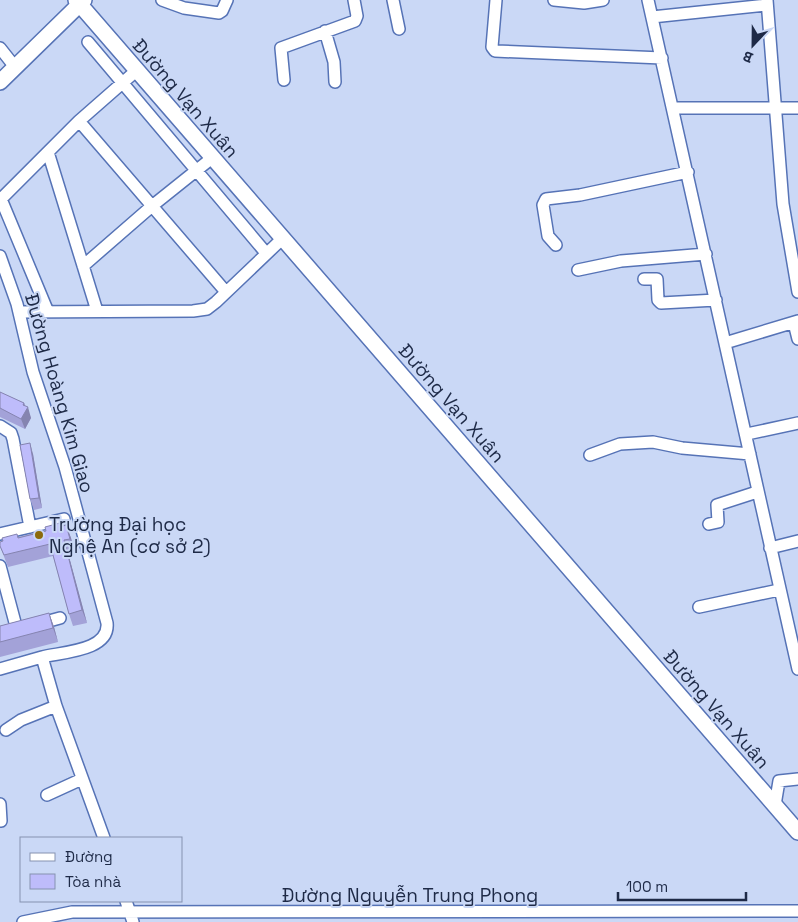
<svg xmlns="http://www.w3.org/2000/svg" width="798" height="922" font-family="'Space Grotesk',sans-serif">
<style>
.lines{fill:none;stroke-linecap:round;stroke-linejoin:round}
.minor-casing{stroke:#5673b6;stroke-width:14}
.major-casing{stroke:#5673b6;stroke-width:18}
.minor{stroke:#fff;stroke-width:11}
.major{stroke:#fff;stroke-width:15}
.wall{fill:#a3a2d8}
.shaded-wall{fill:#8584b0}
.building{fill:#bebcfb;stroke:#8584b0}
.poi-dot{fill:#8c6a0b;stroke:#cad8f6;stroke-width:2}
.labels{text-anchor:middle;stroke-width:4;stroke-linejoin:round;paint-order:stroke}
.street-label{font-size:19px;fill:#1e2a47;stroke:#cad8f6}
.poi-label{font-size:19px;fill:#1e2a47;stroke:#cad8f6;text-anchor:start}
</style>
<rect width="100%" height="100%" fill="#cad8f6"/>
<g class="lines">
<g class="minor-casing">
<path id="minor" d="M162 0 184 8 219 13 222 11 227 0
M393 0 399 29
M496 0 492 47 495 51 662 58
M554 0 584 3 603 0
M648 0 798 669
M767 0 783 204 798 292
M652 17 767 5
M325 31 334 62 335 82
M88 42 266 253
M0 48 15 67
M284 80 281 48 355 21 357 16 354 0
M673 108H798
M79 121 226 292
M48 152 97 311
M1 199 48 312
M0 200 79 121 136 71
M556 245 548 236 543 205 546 199 580 195 688 172
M0 256 17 304 33 372 65 467 107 623C110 651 62 652 42 657L56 706 104 838
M83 266 152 206 212 158
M578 270 621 261 706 254
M644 279H657L658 300 661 303 716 300
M19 312 193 311 207 309 216 302 282 239
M794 323 798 339
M725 343 798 321
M0 426 11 433 13 439 30 527
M747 434 798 423
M590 455 620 444 653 442 682 448 750 454
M709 524 718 522 717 505 757 492
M0 534 64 519
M770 548 798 541
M0 566 17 630
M699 607 779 590
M38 624 60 618
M0 669 42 657
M6 730 21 720 56 706
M47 795 82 779
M0 804 1 821
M775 805 779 781 798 779
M126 901 133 922
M23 922 72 912 798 911"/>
</g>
<g class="major-casing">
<path id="major" d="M76 0 798 832
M0 82 84 0"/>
</g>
<use href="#minor" class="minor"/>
<use href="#major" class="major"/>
</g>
<path class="wall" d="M0 392 24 403 31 418 25 429 0 417Z
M33 454 42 508 34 510 30 499Z
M66 525 71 538 74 551 68 553 87 623 73 626 69 614 53 556 8 567 0 546 3 541Z
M49 613 54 627 58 642 0 657V626Z"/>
<path class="shaded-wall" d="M24 403 26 410 28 407 31 418 25 429 21 419 23 405Z
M30 443 33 454 42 508 39 498Z
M66 525 71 538 74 551 70 539Z
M64 540 68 553 87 623 82 610Z
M49 613 54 627 58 642 53 628Z"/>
<path class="building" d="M0 392 24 403 23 405 28 407 21 419 0 408Z
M30 443 39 498 30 499 20 445Z
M60 523 61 527 66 525 70 539 64 540 82 610 69 614 50 544 4 555 0 546V542L3 541 2 538 17 534 18 538 46 531 45 527Z
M49 613 53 628 0 642V626Z"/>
<circle class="poi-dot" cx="39" cy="535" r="5"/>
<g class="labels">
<g class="street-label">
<text transform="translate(186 98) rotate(49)" y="7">Đường Vạn Xuân</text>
<text transform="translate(60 393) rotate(74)" y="7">Đường Hoàng Kim Giao</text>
<text transform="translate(452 403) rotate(49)" y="7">Đường Vạn Xuân</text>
<text transform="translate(717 709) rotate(49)" y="7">Đường Vạn Xuân</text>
<text x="410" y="902">Đường Nguyễn Trung Phong</text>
</g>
<g class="poi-label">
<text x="49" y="531">Trường Đại học<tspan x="49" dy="22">Nghệ An (cơ sở 2)</tspan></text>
</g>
</g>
<rect x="20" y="837" width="162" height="65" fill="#cad8f6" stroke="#8592b0"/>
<rect x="30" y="853" width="25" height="8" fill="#ffffff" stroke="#8592b0"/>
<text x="65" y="862" font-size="15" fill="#1e2a47">Đường</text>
<rect x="30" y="874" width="25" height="15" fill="#bebcfb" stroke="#8592b0"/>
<text x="65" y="887" font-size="15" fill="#1e2a47">Tòa nhà</text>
<g transform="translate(753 45) rotate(202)" stroke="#cad8f6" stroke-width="4" paint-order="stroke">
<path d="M0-4L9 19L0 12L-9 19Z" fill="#1e2a47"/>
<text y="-8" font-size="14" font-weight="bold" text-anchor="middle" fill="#1e2a47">B</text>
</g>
<path d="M618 892v8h128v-8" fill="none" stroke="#1e2a47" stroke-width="2.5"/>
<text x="626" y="892" font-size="15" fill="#1e2a47" stroke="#cad8f6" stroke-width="4" paint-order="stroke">100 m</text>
</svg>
